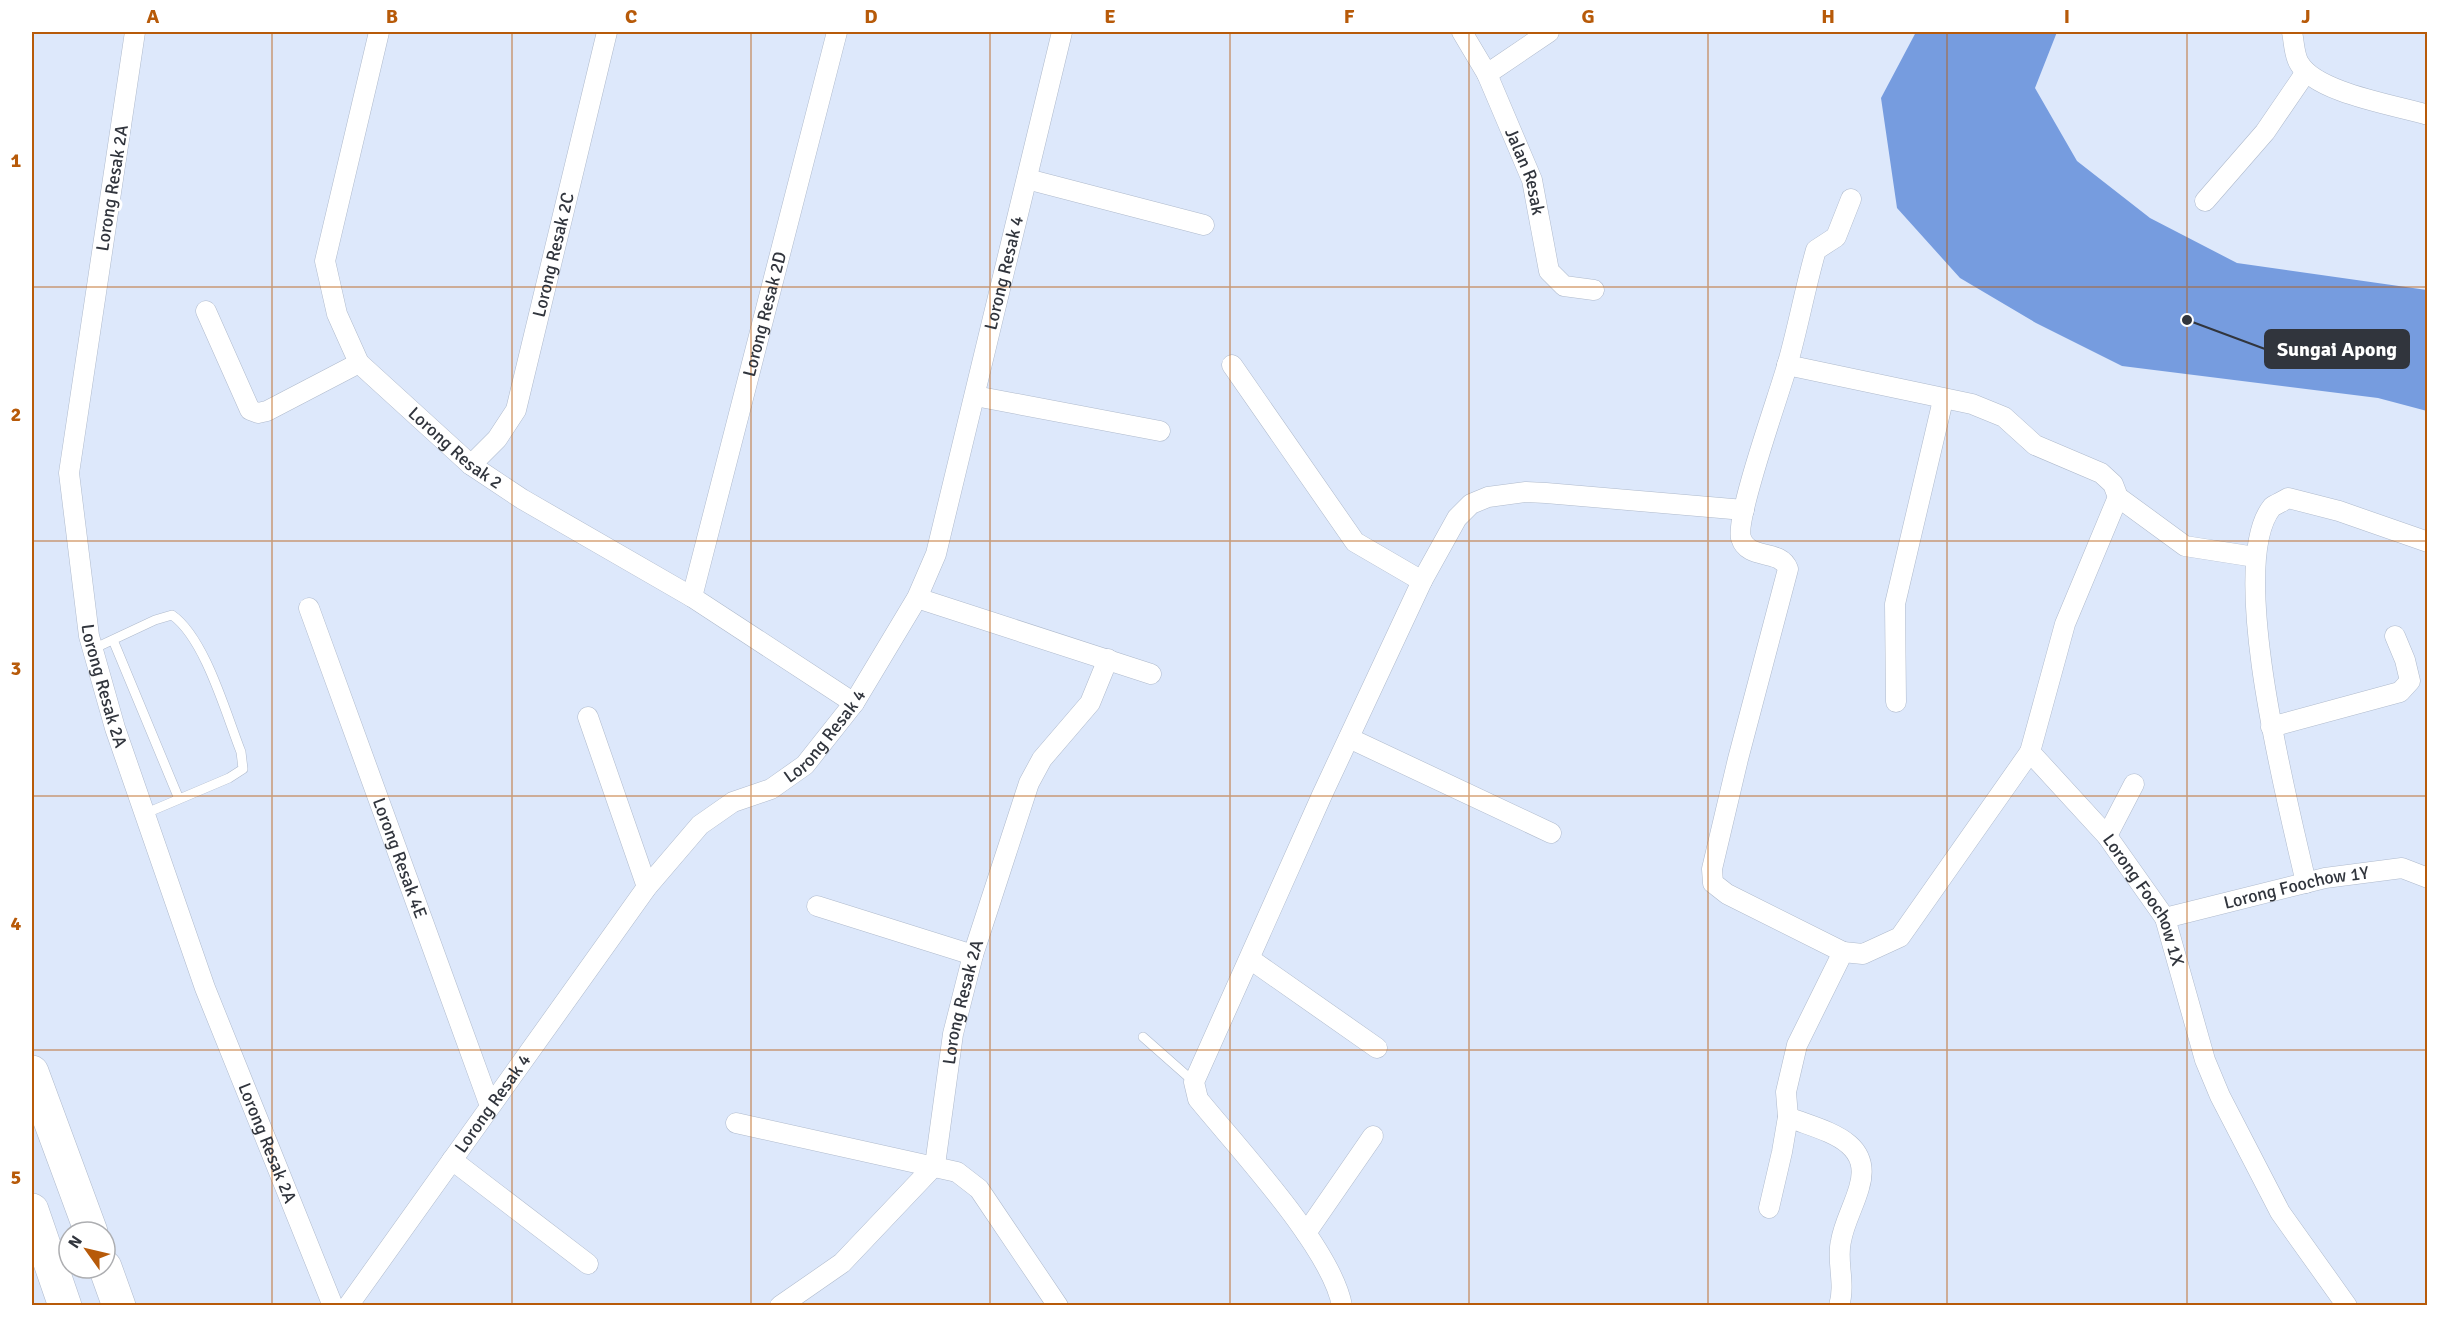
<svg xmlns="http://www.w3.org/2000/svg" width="2459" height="1337" font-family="Signika,sans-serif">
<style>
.water{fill:#769cdf}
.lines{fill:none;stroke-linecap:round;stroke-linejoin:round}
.lane-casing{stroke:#afbacc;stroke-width:10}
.street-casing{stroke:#afbacc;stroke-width:21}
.highway-casing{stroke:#afbacc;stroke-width:34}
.lane{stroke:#fff;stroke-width:9}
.street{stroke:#fff;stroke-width:20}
.highway{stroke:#fff;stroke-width:33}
.grid{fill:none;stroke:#b75a09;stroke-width:1.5;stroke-opacity:0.55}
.labels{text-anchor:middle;stroke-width:6;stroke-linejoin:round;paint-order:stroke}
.street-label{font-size:18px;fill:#31353d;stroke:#fff}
.leader{fill:none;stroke:#31353d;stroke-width:2}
.callout-dot{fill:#31353d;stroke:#fff;stroke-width:2}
.callout{fill:#31353d;stroke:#31353d;stroke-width:2}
.callout-label{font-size:20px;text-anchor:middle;font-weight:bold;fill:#fff}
.neatline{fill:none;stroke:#b75a09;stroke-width:2}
.grid-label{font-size:20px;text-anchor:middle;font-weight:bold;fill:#b75a09}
</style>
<rect width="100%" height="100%" fill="#dde8fb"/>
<path class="water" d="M1916 32H2057L2035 88 2077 161 2150 218 2237 263 2427 290V411L2378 398 2122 366 2036 323 1960 278 1897 208 1881 98Z"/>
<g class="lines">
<g class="lane-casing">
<path id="lane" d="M113 640 179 799
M93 649 155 620 172 615C205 638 226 714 241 752L243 769 229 778 144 814
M1143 1037 1194 1082"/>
</g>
<g class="street-casing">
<g id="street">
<path id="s1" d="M135 32 69 473 89 636 115 728 205 988 333 1306"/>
<path id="s2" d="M379 32 325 261 337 314 359 363 471 465 522 499 692 597 854 703"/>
<path id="s3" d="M1462 32 1487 74 1532 180 1549 271 1564 286 1594 290"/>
<path d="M2292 32C2294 41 2294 55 2299 63 2316 93 2395 105 2428 115"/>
<path d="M1487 74 1549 32"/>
<path d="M1027 179 1204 225"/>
<path d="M2205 201 2265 132 2306 72"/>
<path d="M206 311 250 410 258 413 267 411 359 363"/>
<path d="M1232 365 1355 542 1422 581"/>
<path d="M1787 365 1972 404 2004 417 2035 445 2101 473 2113 484 2118 497 2185 546 2255 557"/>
<path d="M975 396 1160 431"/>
<path id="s4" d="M471 465 497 439 516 410 607 32"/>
<path id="s5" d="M2118 497 2065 624 2030 752 2107 836 2165 918 2205 1060 2220 1096 2280 1212 2347 1306"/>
<path id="s6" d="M692 597 837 32"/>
<path d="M917 598 1151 674"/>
<path id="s7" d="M309 608 490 1106"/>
<path d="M1896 702 1895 604 1943 400"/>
<path d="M588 717 647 887"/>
<path d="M2271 727 2400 692 2410 681 2405 660 2395 636"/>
<path d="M1349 738 1551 833"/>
<path d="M2107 836 2134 784"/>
<path d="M2306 883C2290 811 2225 565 2272 507 2276 504 2284 501 2288 498L2339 511 2428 542"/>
<path d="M817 906 973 955"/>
<path id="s8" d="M2165 918 2325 878 2402 868 2428 878"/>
<path d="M1843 952 1727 894 1713 883 1712 869 1738 759 1788 569C1780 548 1748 561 1741 538 1735 517 1779 395 1787 366 1798 328 1805 288 1816 250L1836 237 1851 199"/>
<path d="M1250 959 1377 1048"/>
<path d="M1788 1117C1822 1131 1874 1139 1859 1188 1854 1206 1844 1223 1841 1241 1836 1261 1846 1283 1839 1306"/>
<path d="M736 1123 957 1172 979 1189 1058 1306"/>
<path d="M452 1160 588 1264"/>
<path d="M1769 1208 1782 1152 1788 1117 1786 1092 1797 1045 1843 952 1863 954 1900 937 2030 752"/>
<path d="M1306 1233 1373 1136"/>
<path id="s9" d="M348 1306 647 887 700 825 733 802 771 789 805 765 854 703 917 598 936 554 1062 32"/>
<path id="s10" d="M780 1306 842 1263 935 1165 953 1034 973 955 1029 783 1042 759 1090 703 1108 659"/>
<path d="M1342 1306C1332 1248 1237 1147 1198 1099L1194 1082 1322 795 1422 581 1457 518 1471 504 1488 497 1526 492 1546 493 1744 510"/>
</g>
</g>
<g class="highway-casing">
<path id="highway" d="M32 1072 91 1232
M32 1210 65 1306
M105 1267 119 1306"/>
</g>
<use href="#lane" class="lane"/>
<use href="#street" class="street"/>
<use href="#highway" class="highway"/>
</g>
<path class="grid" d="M272 32V1306M512 32V1306M751 32V1306M990 32V1306M1230 32V1306M1469 32V1306M1708 32V1306M1947 32V1306M2187 32V1306M32 287H2428M32 541H2428M32 796H2428M32 1050H2428"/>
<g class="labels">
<g class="street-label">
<text dy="6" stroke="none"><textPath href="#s3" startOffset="154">Jalan Resak</textPath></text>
<text transform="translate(112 188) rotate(-81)" y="6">Lorong Resak 2A</text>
<text dy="6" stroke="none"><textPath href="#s4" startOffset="231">Lorong Resak 2C</textPath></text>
<text dy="6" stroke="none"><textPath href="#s9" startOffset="1257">Lorong Resak 4</textPath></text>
<text dy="6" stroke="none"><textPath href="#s6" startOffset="292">Lorong Resak 2D</textPath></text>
<text dy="6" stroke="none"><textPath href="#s2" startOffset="472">Lorong Resak 2</textPath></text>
<text dy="6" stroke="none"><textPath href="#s1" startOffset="662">Lorong Resak 2A</textPath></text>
<text dy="6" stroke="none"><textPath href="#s9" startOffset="753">Lorong Resak 4</textPath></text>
<text dy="6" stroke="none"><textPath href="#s7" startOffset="266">Lorong Resak 4E</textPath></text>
<text dy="6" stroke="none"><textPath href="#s8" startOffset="135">Lorong Foochow 1Y</textPath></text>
<text dy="6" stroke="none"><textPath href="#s5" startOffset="459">Lorong Foochow 1X</textPath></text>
<text dy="6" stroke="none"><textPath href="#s10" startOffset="376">Lorong Resak 2A</textPath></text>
<text dy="6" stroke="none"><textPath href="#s9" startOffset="249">Lorong Resak 4</textPath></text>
<text dy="6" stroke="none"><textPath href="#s1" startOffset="1148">Lorong Resak 2A</textPath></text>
</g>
</g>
<path class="leader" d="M2187 320L2265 349"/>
<circle class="callout-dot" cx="2187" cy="320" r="6"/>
<rect class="callout" x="2265" y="330" width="144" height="38" rx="6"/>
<g class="callout-label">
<text x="2337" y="356">Sungai Apong</text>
</g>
<rect width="2459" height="1337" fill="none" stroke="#ffffff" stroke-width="66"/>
<g transform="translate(87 1250) rotate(304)"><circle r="28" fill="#ffffff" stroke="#adaeb1" stroke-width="1.5"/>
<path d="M0-4.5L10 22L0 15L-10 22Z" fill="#b75a09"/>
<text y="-9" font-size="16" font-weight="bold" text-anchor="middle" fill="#31353d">N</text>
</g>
<rect x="33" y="33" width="2393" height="1271" class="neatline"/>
<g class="grid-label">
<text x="153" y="23">A</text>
<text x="392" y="23">B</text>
<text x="631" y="23">C</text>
<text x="871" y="23">D</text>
<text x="1110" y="23">E</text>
<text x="1349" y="23">F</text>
<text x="1588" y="23">G</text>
<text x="1828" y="23">H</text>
<text x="2067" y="23">I</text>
<text x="2306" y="23">J</text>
<text x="16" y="167">1</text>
<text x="16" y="421">2</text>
<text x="16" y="675">3</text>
<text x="16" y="930">4</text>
<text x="16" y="1184">5</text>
</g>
</svg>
